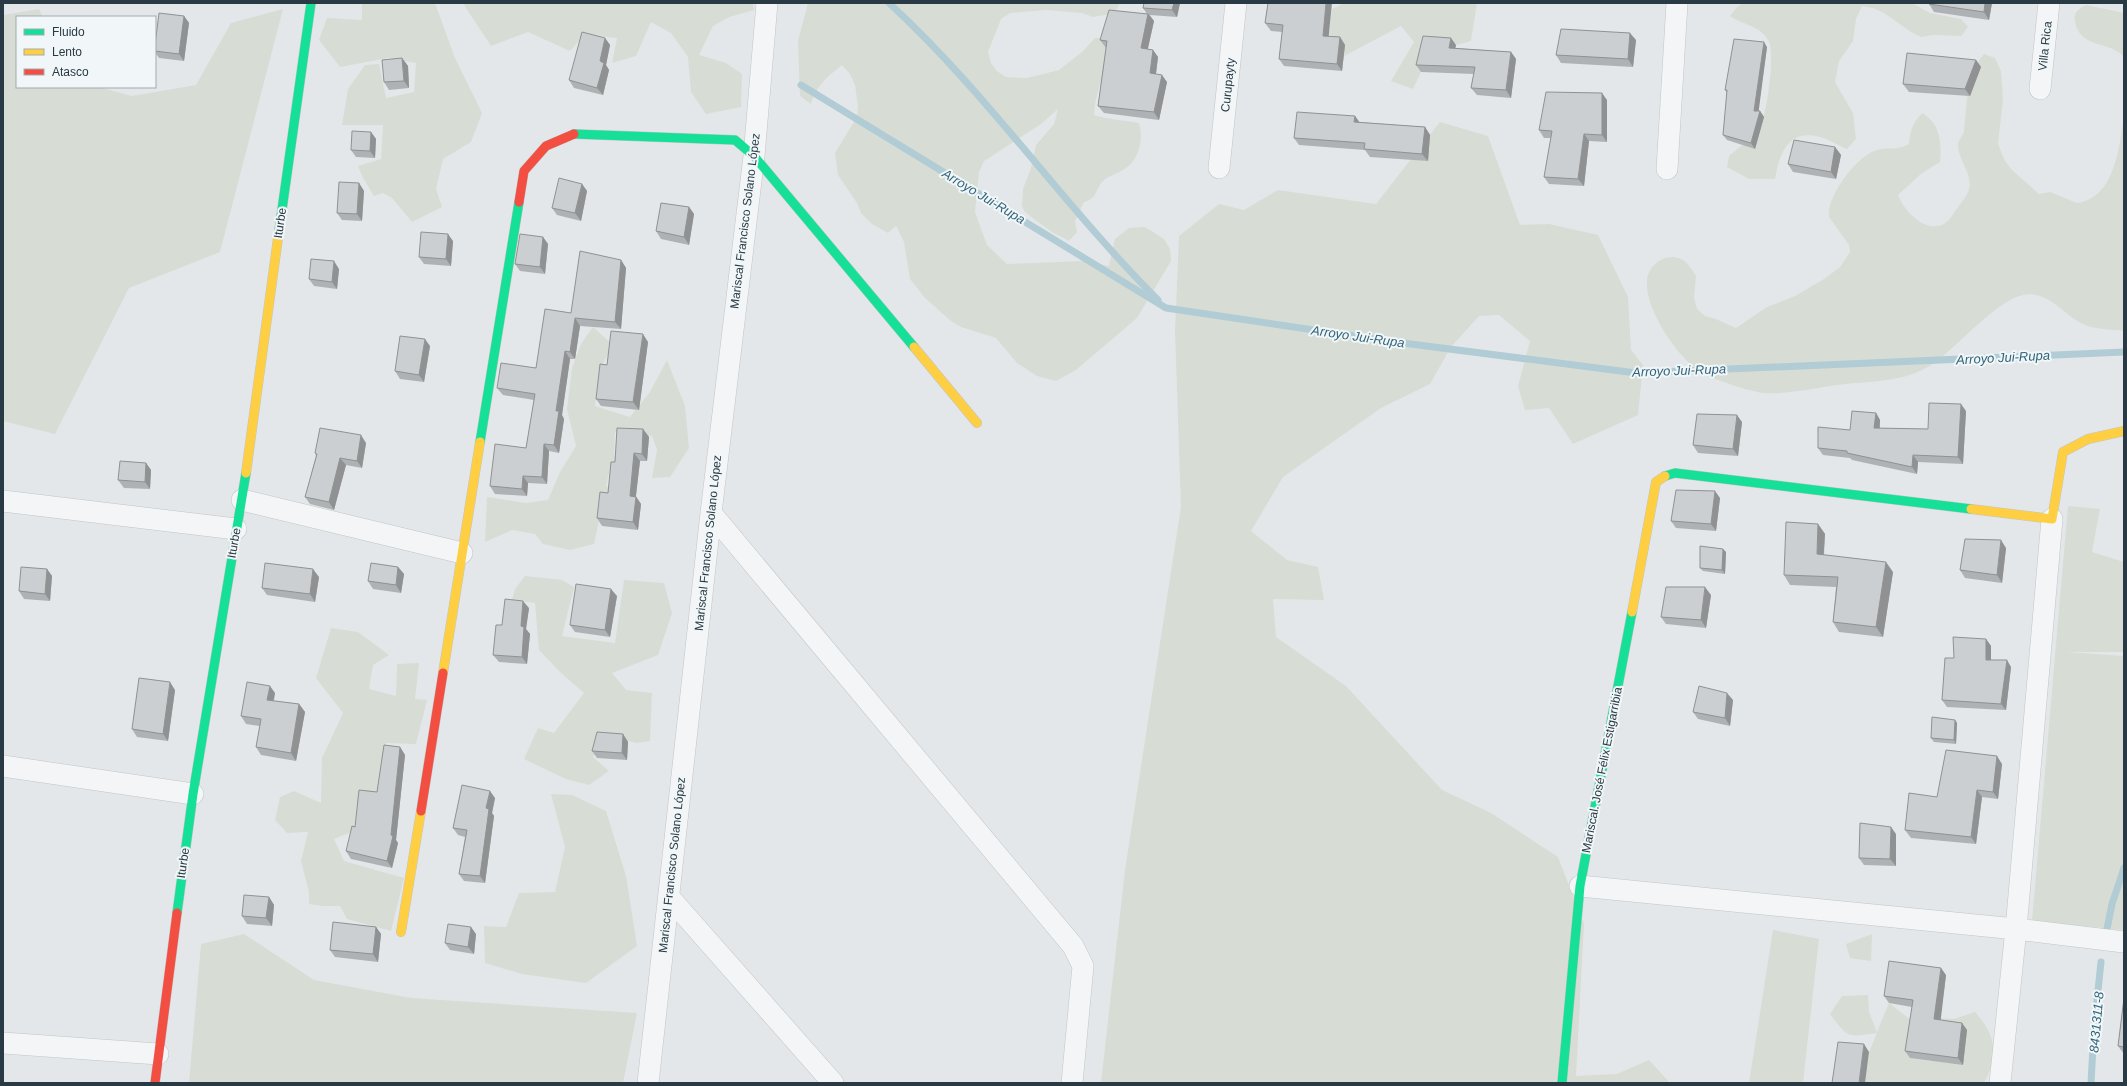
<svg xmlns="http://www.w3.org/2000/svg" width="2127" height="1086" font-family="Arial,sans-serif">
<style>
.green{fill:#d7ddd4}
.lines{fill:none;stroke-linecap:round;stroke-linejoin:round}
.stream{stroke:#b1ccd5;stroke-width:7}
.street-casing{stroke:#c2c5c7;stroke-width:22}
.fast-casing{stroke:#c2c5c7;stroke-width:10}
.slow-casing{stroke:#c2c5c7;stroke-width:10}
.jam-casing{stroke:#c2c5c7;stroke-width:10}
.street{stroke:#f3f5f6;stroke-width:21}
.fast{stroke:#16e098;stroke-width:9}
.slow{stroke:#ffcf43;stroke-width:9}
.jam{stroke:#f24e42;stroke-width:9}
.wall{fill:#afb2b4}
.shaded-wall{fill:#8f9192}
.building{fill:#cccfd1;stroke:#8f9192}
.labels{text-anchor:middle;stroke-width:4;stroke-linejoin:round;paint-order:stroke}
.street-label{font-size:12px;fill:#293a44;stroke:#f1f6f8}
.water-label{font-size:13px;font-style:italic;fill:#31647a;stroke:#f1f6f8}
</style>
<rect width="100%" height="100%" fill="#e4e7e9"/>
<path class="green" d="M362 3H435L455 58 482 113 471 142 443 159 436 189 442 207 412 222 392 198 383 193 374 196 363 178 358 166 381 159 383 125H342L348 89 365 65 379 64 386 98 414 92 416 63 388 58 340 67 319 40 327 18 362 20Z
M464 3H753L754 10 729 17 713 26 699 55 726 63 742 74 741 107 706 114 691 92 688 57 671 33 651 22 636 56 612 63 617 38 584 35 570 51 528 32 491 46 464 5Z
M808 3H1120L1116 10 1105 15 1093 17 1082 13 1046 10 1010 13 1001 19 988 52 991 63 997 71 1006 77 1027 78 1059 70 1082 52 1095 38H1106L1112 47C1106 70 1095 91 1094 115 1110 120 1124 120 1139 123 1144 139 1139 161 1123 170 1117 174 1110 175 1104 180 1095 188 1098 199 1084 202L1075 221 1077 232 1069 241 1052 232 1034 219 1025 212 1022 206 1023 189 1031 168 1036 145 1054 124 1058 109 1041 124 989 158 984 161 979 172 975 212 987 245 1007 264 1082 261 1109 266 1115 239 1129 228 1145 227 1164 239 1170 249 1171 261 1137 318 1076 370 1056 381 1037 376 1017 363 996 338 961 327 951 321 925 298 910 279 904 242 896 226 888 233 872 224 861 213 857 203 838 175 835 153 857 117 858 106 855 85 850 74 842 65C828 76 815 87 811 104L800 96 798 41Z
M1344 3H1477L1471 41 1456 45 1428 43 1421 72 1413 89 1391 81 1414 42 1401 26 1344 56 1345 45 1329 35 1332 9Z
M1743 3H1912L1930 13 1961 19 1968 27 1961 36 1934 35 1921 37 1911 32 1884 13 1873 8 1862 6 1856 19 1853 41 1839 61 1835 82 1853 113 1856 139 1847 149C1837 145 1827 138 1816 136 1786 130 1779 157 1775 179H1749L1727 167 1729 156C1739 147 1754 139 1760 127 1767 113 1776 52 1768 40 1760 25 1742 25 1730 16L1737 7Z
M2086 5 2124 13V57C2111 41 2080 49 2075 22 2073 13 2078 9 2086 5Z
M39 9 43 17H17V87H99L132 96 196 85 231 23 283 9 220 252 129 288 55 434 3 421V15Z
M1984 54 1995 58 2001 71 2003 100 1998 144 2005 161 2012 170 2039 194 2050 192 2077 203C2115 198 2119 147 2124 117V331C2111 329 2095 330 2083 324 2062 314 2049 290 2023 295 1997 300 1957 347 1934 363 1904 384 1871 380 1837 385 1816 388 1784 395 1763 393 1752 392 1712 379 1702 373 1678 359 1645 309 1647 282 1647 265 1666 252 1681 259 1688 262 1692 270 1696 276L1694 298 1697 309 1705 316 1716 319 1736 328 1767 307 1795 296 1824 279 1840 267 1850 252 1849 245 1829 217C1826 197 1857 155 1877 150 1891 146 1893 152 1909 144 1910 130 1913 123 1922 113 1940 123 1942 143 1940 162L1922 173 1898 195C1904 210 1923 232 1942 225 1949 222 1954 213 1958 207 1962 202 1967 196 1969 189 1973 174 1958 160 1958 145 1958 140 1963 136 1964 131 1967 105 1966 74 1984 54Z
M1440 122 1488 136 1520 225 1549 224 1598 235 1628 297 1631 350 1643 365 1638 415 1573 444 1549 408 1525 410 1518 386 1530 341 1499 315 1479 316 1451 347 1430 384 1381 408 1283 477 1251 531 1287 560 1318 567 1324 600 1273 599 1276 637 1346 686 1442 790 1491 813 1558 857 1584 924 1576 1076 1617 1074 1649 1060 1670 1083H1575V1080L1574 1083H1101L1125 870 1181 507 1175 331 1179 236 1219 204 1244 210 1278 190 1376 204Z
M593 327 613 345 600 369 595 406 630 417 650 392 667 360 685 406 689 448 670 477 652 478 657 450 652 436 615 432 614 455 623 467 611 464 606 486 621 497 604 496 594 544 570 550 543 544 535 534 512 530 485 542 487 497 526 503 548 500 560 472 576 446 567 409 572 368 581 344Z
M2068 506 2100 509 2092 552 2124 562V652H2067L2124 656V930L2032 921Z
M525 576 562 580 574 587 562 636 615 643 624 580 664 583 672 613 658 655 612 673 626 690 652 693 650 741 637 743 604 735 593 757 609 771 589 785 566 779 524 759 538 728 554 733 584 693 560 672 539 650 535 603 512 600 515 589Z
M331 628 358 632 389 655 373 665 369 689 396 696 397 664 419 663 415 699 427 700 416 744 386 743 382 770 403 776 390 796 359 794 354 831 334 839 344 861 404 878 391 931 347 919 340 906H322L309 904V892L301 861 308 832 287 833 275 820 280 797 294 791 321 803 322 758 343 713 316 678Z
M551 794 572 795 606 811 626 876 637 946 586 983 522 974 485 963 484 926 506 927 519 893 555 892 565 847Z
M1773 930 1819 939 1803 1083H1749Z
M244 934 314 980 411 998 637 1013 623 1083H189L201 944Z
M1872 934 1871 961 1850 958 1846 944Z
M1868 995 1869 1012 1877 1032 1889 1003 1916 1024 1910 1058 1931 1061 1964 1057 1937 1018 1954 1019 1975 1012C1996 1035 1999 1055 1984 1083H1865L1869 1052 1877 1033C1847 1037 1849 1039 1830 1014L1842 996Z"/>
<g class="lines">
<path class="stream" d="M889 3C988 94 1063 205 1158 300
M801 85 1166 308 1395 342 1636 373 2124 352
M2106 934 2112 904 2124 868
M2091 1083 2094 1028 2101 962"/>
<g class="street-casing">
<path id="street" d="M2040 89 2049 3
M1219 168 1236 3
M1667 169 1677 3
M242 500 462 553
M3 501 236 529
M711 513 1073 946 1083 966 1072 1083
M3 766 193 794
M1580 886 2016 929 2124 942
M669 897 833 1083
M3 1043 158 1054
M648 1083 711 513 754 156 767 3
M2000 1083 2016 929 2052 519"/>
</g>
<g class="fast-casing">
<path id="fast" d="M574 134 735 140 754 156 914 347
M278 238 311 3
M480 442 519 202
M1665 476 1675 473 1971 509
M177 913 193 794 246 473
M1562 1083 1580 886 1632 612"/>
</g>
<g class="slow-casing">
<path id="slow" d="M914 347 977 423
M246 473 278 238
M1971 509 2052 519 2063 452 2088 439 2124 431
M1632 612 1656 482 1665 476
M443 673 480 442
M401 932 421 811"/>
</g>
<g class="jam-casing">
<path id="jam" d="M519 202 524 171 546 146 574 134
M421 811 443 673
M155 1083 177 913"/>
</g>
<use href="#street" class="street"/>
<use href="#fast" class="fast"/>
<use href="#slow" class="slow"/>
<use href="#jam" class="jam"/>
</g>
<path class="wall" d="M1144 3H1180L1177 17 1150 15 1154 21 1148 49 1153 50 1158 57 1156 74 1167 82 1159 120 1104 113 1098 106 1106 48 1100 40 1147 14 1143 8Z
M1268 3 1329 36 1340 37 1345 45 1342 71 1284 66 1279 59 1282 32 1271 31 1265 23Z
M1992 3 1989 20 1934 12 1929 4Z
M184 16 189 23 184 61 159 58 155 52V45Z
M605 38 610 45 606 65 609 70 603 95 574 88 569 80Z
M1636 40 1633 67 1561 63 1556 55Z
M1456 45 1455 48 1511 52 1516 59 1511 98 1477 95 1471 88 1474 74 1421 72 1416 65Z
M1767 47 1758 111H1760L1764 117 1755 149 1727 140 1723 135 1727 93 1725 90Z
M402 58 408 66 409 88 389 90 384 82Z
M1976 60 1981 67 1970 96 1909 92 1903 84Z
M1607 100V142L1589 141 1584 186 1549 184 1544 177 1551 138H1544L1539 130Z
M1355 116 1359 122 1425 127 1430 135 1428 161 1370 157 1365 150 1299 145 1294 138Z
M371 132 376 139 375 158 356 157 351 150Z
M1835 147 1841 155 1836 179 1793 172 1788 164Z
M359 183 364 191 362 221 342 220 337 213Z
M582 184 587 191 581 221 557 215 552 208Z
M689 207 694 214 689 245 661 239 656 231Z
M543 237 548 244 545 274 520 271 515 264Z
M453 241 451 266 424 264 419 257Z
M621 260 626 268 621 329 580 326 575 359H570L562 415 564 419 559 453 549 451 547 484 528 483 527 496 495 494 490 486 526 448 534 400 503 395 497 388 536 368 571 313Z
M339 269 337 289 314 286 309 279Z
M648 342 639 410 601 406 596 399 607 365Z
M430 346 424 382 400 379 395 371Z
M1966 411 1963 464 1918 462 1917 474 1852 460 1850 458 1823 455 1818 448 1850 430 1876 413 1880 420V428L1928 429Z
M1742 422 1738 456 1698 453 1693 445Z
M643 429 649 437 647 461H640L636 496 641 504 638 530 602 526 597 518 608 493 615 462Z
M366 443 362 468 346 465 334 510 310 504 305 497 316 456 315 453Z
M146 463 151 470 150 489 124 488 118 480Z
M1720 498 1716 531 1676 528 1671 521Z
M1818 524 1825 534 1824 555 1893 572 1883 637 1839 632 1833 622 1836 587 1790 585 1784 575Z
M2006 548 2002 583 1965 578 1960 570Z
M1723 549 1726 552 1725 574 1703 571 1700 568Z
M398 567 404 574 401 593 373 589 368 581Z
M47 569 52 576 50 601 24 599 19 591Z
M319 577 315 602 267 595 262 588Z
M1711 595 1706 628 1666 624 1661 617Z
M617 596 610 637 575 632 570 625Z
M529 608 526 629 530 634 527 664 499 662 493 655 502 625Z
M1986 639 1991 646V660L2011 667 2006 710 1947 707 1942 700 1954 658Z
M175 690 168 741 137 737 132 729Z
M275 693 274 701 299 704 305 712 296 761 261 755 256 747 260 726 246 724 241 716Z
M1733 700 1730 726 1698 719 1693 712Z
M1955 720 1957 723 1956 744 1934 742 1931 738Z
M623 734 628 742 627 760 597 758 592 751Z
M400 747 405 755 396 840 398 843 392 868 351 859 346 851 355 827 377 792Z
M2002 764 1998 799 1982 797 1976 844 1911 838 1905 830 1937 797Z
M495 798 492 813 494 816 485 883 464 881 459 874 465 837 458 835 453 828Z
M1896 834V866L1864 865 1859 858Z
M269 897 274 905 272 926 247 924 242 916Z
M376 927 381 934 378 962 335 957 330 950Z
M476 934 474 954 450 950 445 943Z
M1946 975 1940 1020 1962 1023 1967 1030 1963 1065 1910 1058 1905 1051 1912 1007 1889 1003 1884 996Z
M2124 998V1054L2118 1046Z"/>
<path class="shaded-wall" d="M1174 3H1180L1177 17 1172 10Z
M1326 3H1332L1328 43 1323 36Z
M1985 3H1992L1989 20 1984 12Z
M1148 14 1154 21 1146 56 1141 48Z
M184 16 189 23 184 61 179 54Z
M1630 33 1636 40 1633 67 1628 59Z
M1340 37 1345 45 1342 71 1337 64Z
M605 38 610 45 606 65 609 70 603 95 597 88 600 61Z
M1451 38 1456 45 1454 55 1449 48Z
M1764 42 1767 47 1758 116 1754 111Z
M1153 50 1158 57 1155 81 1150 73Z
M1511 52 1516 59 1511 98 1506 90Z
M402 58 408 66 409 88 404 81Z
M1976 60 1981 67 1970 96 1965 89Z
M1162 75 1167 82 1159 120 1154 112Z
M1602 93 1607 100V142L1602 135Z
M1760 111 1764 117 1755 149 1751 143Z
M1355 116 1360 123 1354 122Z
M1425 127 1430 135 1428 161 1422 154Z
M371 132 376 139 375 158 370 151Z
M1584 134 1589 141 1584 186 1578 179Z
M1835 147 1841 155 1836 179 1831 172Z
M359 183 364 191 362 221 357 214Z
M582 184 587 191 581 221 575 213Z
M689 207 694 214 689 245 684 237Z
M448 234 453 241 451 266 446 259Z
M543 237 548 244 545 274 540 267Z
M621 260 626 268 621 329 615 322Z
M334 261 339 269 337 289 332 282Z
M575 318 580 326 575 359 570 352Z
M643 334 648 342 639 410 633 402Z
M425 339 430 346 424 382 419 375Z
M565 351 570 359 562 415 564 419 559 453 554 445 556 411Z
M1961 404 1966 411 1963 464 1958 457Z
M1876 413 1880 420 1879 435 1874 428Z
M1737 415 1742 422 1738 456 1733 449Z
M643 429 649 437 647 461 642 454Z
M361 435 366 443 362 468 357 461Z
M544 444 549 451 547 484 542 477Z
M634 453 640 461 635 503 630 496Z
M1913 455 1918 462 1917 474 1912 467Z
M340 458 346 465 334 510 329 502Z
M146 463 151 470 150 489 145 482Z
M523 476 528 483 527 496 522 489Z
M1715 491 1720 498 1716 531 1711 524Z
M636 497 641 504 638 530 633 522Z
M1818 524 1825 534 1823 563 1817 554Z
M2001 540 2006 548 2002 583 1997 575Z
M1723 549 1726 552 1725 574 1722 570Z
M1886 562 1893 572 1883 637 1876 627Z
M398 567 404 574 401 593 396 585Z
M47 569 52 576 50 601 45 594Z
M313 569 319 577 315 602 310 594Z
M1705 587 1711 595 1706 628 1701 620Z
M611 589 617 596 610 637 605 630Z
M523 601 529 608 526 629 530 634 527 664 522 657 521 626Z
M1986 639 1991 646V666L1986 660Z
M2007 660 2011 667 2006 710 2001 704Z
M170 682 175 690 168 741 163 734Z
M270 686 275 693 272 707 267 700Z
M1727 693 1733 700 1730 726 1725 718Z
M299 704 305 712 296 761 291 753Z
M1955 720 1957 723 1956 744 1954 740Z
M623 734 628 742 627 760 622 753Z
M400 747 405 755 396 840 398 843 392 868 387 861 391 835Z
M1997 756 2002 764 1998 799 1993 792Z
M1977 790 1982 797 1976 844 1971 837Z
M490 791 495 798 492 813 494 816 485 883 480 876 486 808Z
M1891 827 1896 834V866L1890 859Z
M269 897 274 905 272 926 266 918Z
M376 927 381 934 378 962 373 954Z
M471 927 476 934 474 954 468 947Z
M1941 968 1946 975 1940 1026 1934 1019Z
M1962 1023 1967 1030 1963 1065 1958 1058Z
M1864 1044 1869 1052 1865 1083H1859Z"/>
<path class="building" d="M1144 3H1174L1172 10 1143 8Z
M1268 3H1326L1323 36 1340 37 1337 64 1279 59 1283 25 1265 23Z
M1929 3H1985L1984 12 1929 4Z
M1109 10 1148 14 1141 48 1153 50 1150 73 1162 75 1154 112 1098 106 1107 41 1100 40Z
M159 13 184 16 179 54 155 51V45Z
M1561 29 1630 33 1628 59 1556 55Z
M582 32 605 38 600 61 604 63 597 88 569 80Z
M1423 36 1451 38 1449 48 1511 52 1506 90 1471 88 1475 67 1416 65Z
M1734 39 1764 42 1754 111H1760L1751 143 1723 135 1727 90H1725Z
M1907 53 1976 60 1965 89 1903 84Z
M402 58 404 81 384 82 382 60Z
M1546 92 1602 93V135L1584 134 1578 179 1544 177 1552 131 1539 130Z
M1297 112 1355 116 1354 122 1425 127 1422 154 1364 149 1365 143 1294 138Z
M352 131 371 132 370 151 351 150Z
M1794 140 1835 147 1831 172 1788 164Z
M559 178 582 184 575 213 552 208Z
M339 182 359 183 357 214 337 213Z
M661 203 689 207 684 237 656 231Z
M421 232 448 234 446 259 419 257Z
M520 234 543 237 540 267 515 264Z
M580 251 621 260 615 322 575 318 570 352 565 351 556 411H559L554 445 544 444 542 477 523 476 522 489 490 486 495 444 526 448 535 394 497 388 501 363 536 368 545 309 571 313Z
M311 259 334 261 332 282 309 279Z
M611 331 643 334 633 402 596 399 600 364 607 365Z
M400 336 425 339 419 375 395 371Z
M1929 403 1961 404 1958 457 1913 455 1912 467 1847 453V451L1818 448V427L1850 430 1852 411 1876 413 1874 428 1928 429Z
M1697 414 1737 415 1733 449 1693 445Z
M320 428 361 435 357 461 340 458 329 502 305 497 317 454 315 453Z
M617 428 643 429 642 454 634 453 630 496 636 497 633 522 597 518 600 492 608 493 611 462H615Z
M120 461 146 463 145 482 118 480Z
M1676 490 1715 491 1711 524 1671 521Z
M1786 522 1818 524 1817 554 1886 562 1876 627 1833 622 1838 577 1784 575Z
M1965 539 2001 540 1997 575 1960 570Z
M1700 546 1723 549 1722 570 1700 568Z
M265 563 313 569 310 594 262 588Z
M371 563 398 567 396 585 368 581Z
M21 567 47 569 45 594 19 591Z
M576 584 611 589 605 630 570 625Z
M1666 587H1705L1701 620 1661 617Z
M505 599 523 601 521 626 524 627 522 657 493 655 496 625H502Z
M1953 637 1986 639V660H2007L2001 704 1942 700 1945 658H1954Z
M139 678 170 682 163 734 132 729Z
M247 682 270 686 267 700 299 704 291 753 256 747 261 719 241 716Z
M1699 686 1727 693 1725 718 1693 712Z
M1932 717 1955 720 1954 740 1931 738Z
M597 732 623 734 622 753 592 751Z
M384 745 400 747 391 835 393 836 387 861 346 851 352 826 355 827 359 790 377 792Z
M1946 750 1997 756 1993 792 1977 790 1971 837 1905 830 1909 793 1937 797Z
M462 785 490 791 486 808 489 809 480 876 459 874 467 830 453 828Z
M1860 823 1891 827 1890 859 1859 858Z
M244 895 269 897 266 918 242 916Z
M333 922 376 927 373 954 330 950Z
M448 924 471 927 468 947 445 943Z
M1889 961 1941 968 1934 1019 1962 1023 1958 1058 1905 1051 1913 1000 1884 996Z
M2124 998V1047L2118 1046Z
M1838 1042 1864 1044 1859 1083H1832Z"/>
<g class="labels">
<g class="street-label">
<text transform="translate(2045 46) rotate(-84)" y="4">Villa Rica</text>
<text transform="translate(1228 85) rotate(-84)" y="4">Curupayty</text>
<text transform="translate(745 221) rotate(-83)" y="4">Mariscal Francisco Solano López</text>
<text transform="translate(280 223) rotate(-82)" y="4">Iturbe</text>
<text transform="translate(234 543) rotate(-80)" y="4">Iturbe</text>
<text transform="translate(708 543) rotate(-84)" y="4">Mariscal Francisco Solano López</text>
<text transform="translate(1602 770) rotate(-79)" y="4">Mariscal. José Félix Estigarribia</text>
<text transform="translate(183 863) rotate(-82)" y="4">Iturbe</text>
<text transform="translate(672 865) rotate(-84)" y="4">Mariscal Francisco Solano López</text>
</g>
<g class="water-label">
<text transform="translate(984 196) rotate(31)" y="5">Arroyo Jui-Rupa</text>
<text transform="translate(1358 336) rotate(8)" y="5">Arroyo Jui-Rupa</text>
<text transform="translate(2003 357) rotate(-3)" y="5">Arroyo Jui-Rupa</text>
<text transform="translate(1679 370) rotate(-2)" y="5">Arroyo Jui-Rupa</text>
<text transform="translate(2096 1022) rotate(-85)" y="5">8431311-8</text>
</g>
</g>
<rect width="2127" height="1086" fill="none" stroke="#293a44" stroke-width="8"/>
<rect x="16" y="16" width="140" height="72" fill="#f1f6f8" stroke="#a1abb0"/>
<rect x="24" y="29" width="20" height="6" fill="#16e098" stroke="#a1abb0"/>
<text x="52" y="36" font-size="12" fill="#293a44">Fluido</text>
<rect x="24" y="49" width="20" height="6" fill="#ffcf43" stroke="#a1abb0"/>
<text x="52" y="56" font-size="12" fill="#293a44">Lento</text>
<rect x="24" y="69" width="20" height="6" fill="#f24e42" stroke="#a1abb0"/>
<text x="52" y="76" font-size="12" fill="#293a44">Atasco</text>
</svg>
